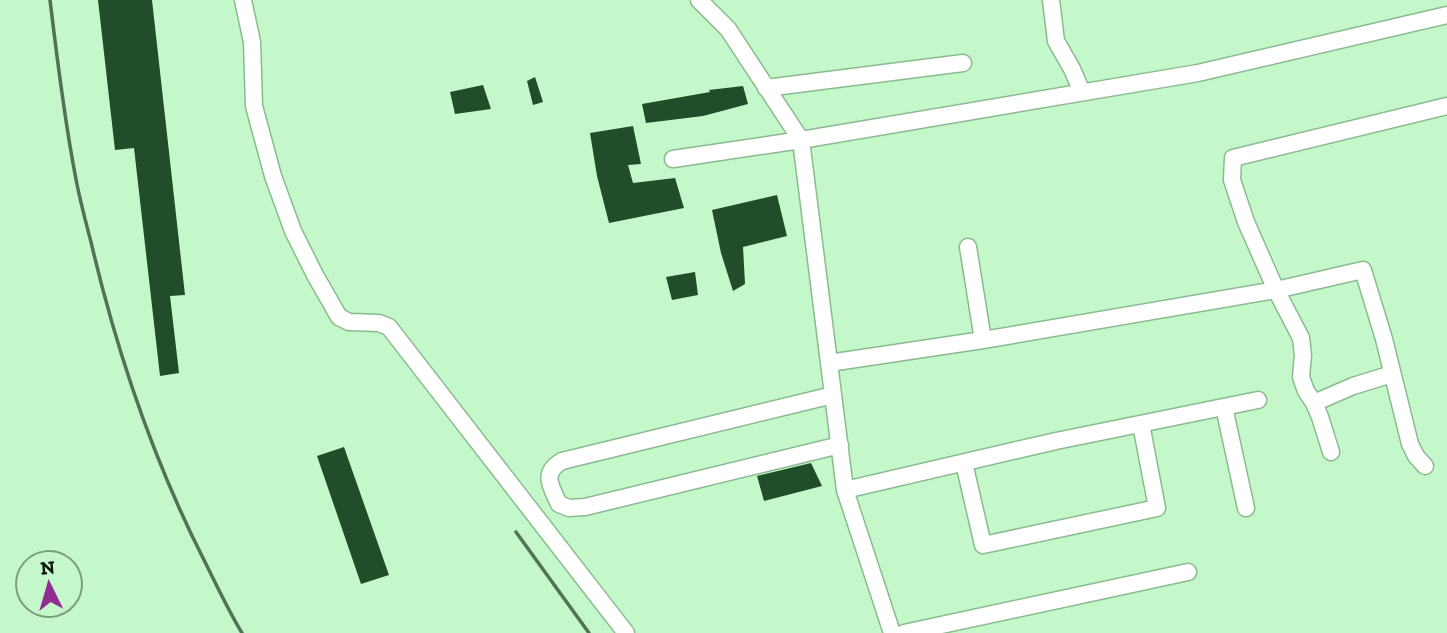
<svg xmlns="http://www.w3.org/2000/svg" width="1447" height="633" font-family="'Zilla Slab',serif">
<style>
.building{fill:#204e28}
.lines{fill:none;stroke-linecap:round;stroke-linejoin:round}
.minor-casing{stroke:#8abb8f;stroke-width:19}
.minor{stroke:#fff;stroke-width:16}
.rail{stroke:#527256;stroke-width:3.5}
</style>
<rect width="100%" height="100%" fill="#c4f7c9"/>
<path class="building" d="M98 0H152L185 295 170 296 179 373 160 376 134 148 115 150Z
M535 77 543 102 533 105 527 81Z
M483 85 491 109 455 114 450 92Z
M743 86 748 104 703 116 646 123 642 104 710 92 709 90Z
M633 126 641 164 628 165 633 183 675 178 684 208 609 223 597 176 590 133Z
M777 195 787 236 743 247 745 284 733 291 721 253 712 210Z
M695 272 698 295 672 300 666 277Z
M344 447 389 575 361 584 317 456Z
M811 463 822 486 764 501 757 476Z"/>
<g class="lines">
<g class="minor-casing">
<path id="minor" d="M243 0 252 42 254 106 273 176 293 231 315 275 339 317 349 322 379 323 389 327 626 633
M699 0 728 29 801 140 845 490 892 633
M1051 0 1056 41 1072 69 1082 92
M766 88 963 63
M673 159 801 140 1198 73 1447 15
M968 247 983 340
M829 363 983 340 1276 290 1363 270 1384 339 1410 444 1416 456 1425 466
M833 395 562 461C541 473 551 487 559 504L569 508 585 507 840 445
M1314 403 1353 386 1392 374
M1224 407 1246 508
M1331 452 1320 417 1314 403 1306 391 1301 377 1303 355 1301 338 1276 290 1246 222 1232 180 1233 158 1447 106
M964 463 983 545 1157 508 1141 424
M845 490 1056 441 1258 400
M904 633 1188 572"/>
</g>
<use href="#minor" class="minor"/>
<path class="rail" d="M50 0C57 58 64 117 75 174 79 197 85 219 91 242 117 353 153 460 205 562 217 586 228 610 242 633
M516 532 589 633"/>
</g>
<g transform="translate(49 584) rotate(355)"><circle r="33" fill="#c4f7c9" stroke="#789e7c" stroke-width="2"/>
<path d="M0-5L12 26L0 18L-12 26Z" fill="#912c92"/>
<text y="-10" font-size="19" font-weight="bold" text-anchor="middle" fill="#051808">N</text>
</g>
</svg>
